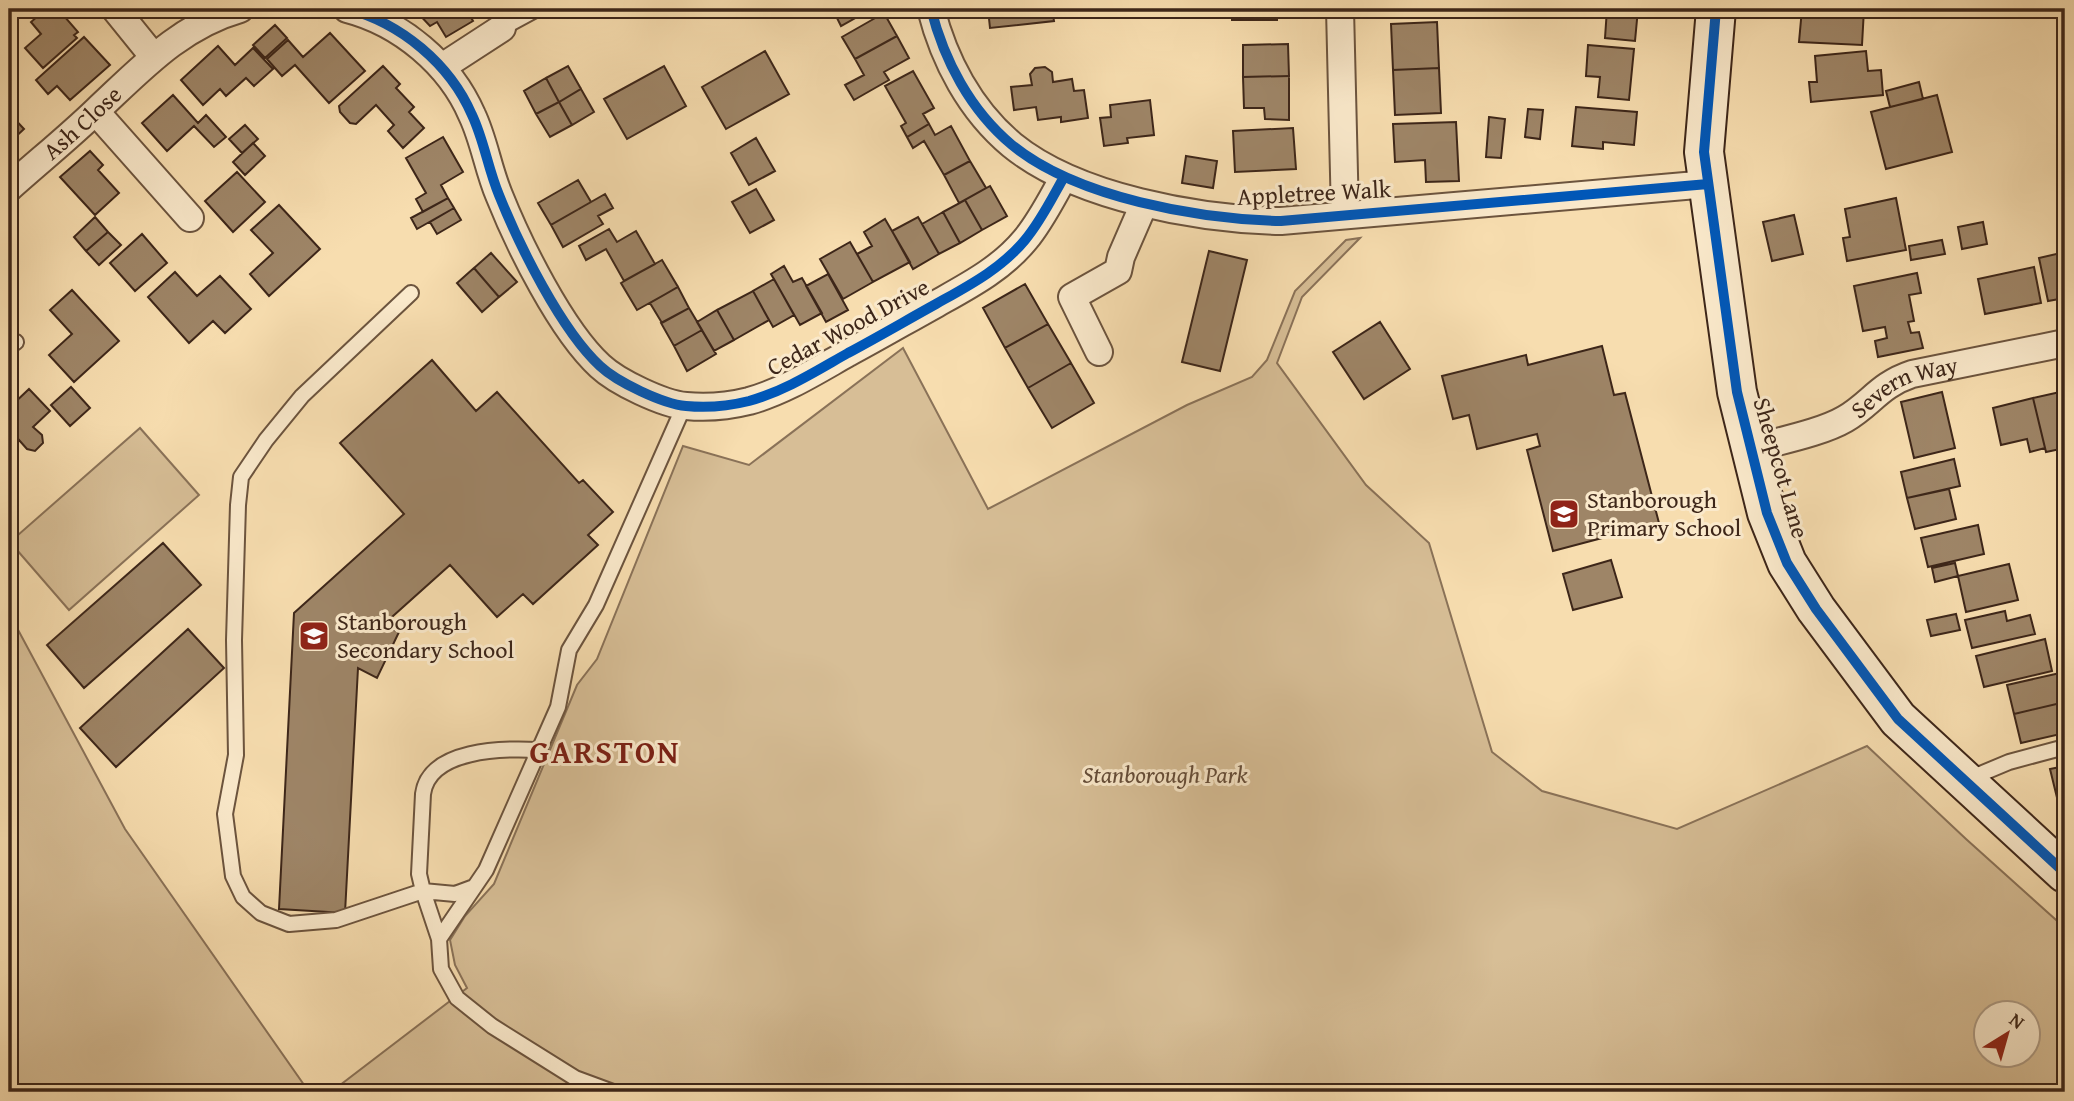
<svg xmlns="http://www.w3.org/2000/svg" width="2074" height="1101" font-family="'Gentium Book Plus',serif">
<style>
.green{fill:#d7be96;stroke:#8a7258;stroke-width:2;fill-rule:evenodd}
.building{fill:#9e8567;stroke:#3d2619;stroke-width:2}
.lines{fill:none;stroke-linecap:round;stroke-linejoin:round}
.lane-casing{stroke:#6c543e;stroke-width:18}
.street-casing{stroke:#6c543e;stroke-width:30}
.secondary-casing{stroke:#3d2619;stroke-width:42}
.lane{stroke:#fae9cb;stroke-width:14}
.street{stroke:#fae9cb;stroke-width:26}
.secondary{stroke:#fae9cb;stroke-width:38}
.cycleway-casing{stroke:#fae9cb;stroke-width:15}
.cycleway{stroke:#0057b8;stroke-width:10}
.labels{text-anchor:middle;stroke-width:6;stroke-linejoin:round;paint-order:stroke}
.street-label{font-size:24px;fill:#3d2619;stroke:#fae9cb}
.poi-label{font-size:24px;fill:#3d2619;stroke:#fae9cb;text-anchor:start}
.park-label{font-size:24px;font-style:italic;fill:#644c38;stroke:#fae9cb}
.district-label{font-size:32px;font-weight:bold;letter-spacing:2px;fill:#7a1f14;stroke:#fae9cb}
</style>
<rect width="100%" height="100%" fill="#f7ddaf"/>
<filter id="stains"><feTurbulence type="fractalNoise" baseFrequency=".00286" numOctaves="4"/><feColorMatrix values="0 0 0 0 .2 0 0 0 0 .09 0 0 0 0 .02 0 0 0 .5 -.17"/></filter>
<radialGradient id="worn" r=".72"><stop offset=".6" stop-color="#630" stop-opacity="0"/><stop offset="1" stop-color="#630" stop-opacity=".3"/></radialGradient>
<path class="green" d="M1360 238 1302 297 1277 363 1366 485 1429 543 1492 752 1542 791 1677 829 1867 746 1966 839 2065 928V1092H331L467 988 455 965 450 940 465 916 494 884 577 685 597 659 683 446 749 465 903 348 988 509 1187 405 1252 377 1267 360 1295 291 1346 240ZM1986 1014H2028V1056H1986Z
M140 428 199 495 69 610 10 542Z
M9 613 125 829 309 1092H9Z"/>
<path class="building" d="M9 9H31L9 22Z
M46 9H58L78 32 74 35 77 38 43 68 25 48 41 34 31 22Z
M414 9H466L473 21 446 37 437 22 430 26Z
M844 9H862L864 13 841 26 836 16 845 11Z
M988 9H1052L1054 21 990 28Z
M1232 9H1277V20H1232Z
M1403 9H1449V12H1403Z
M1607 9H1638L1635 41 1605 38Z
M1802 9H1864L1862 45 1799 42Z
M884 13 897 36 855 59 842 37Z
M1437 22 1439 68 1393 70 1391 24Z
M275 25 287 38 265 58 253 45Z
M330 33 365 71 329 103 295 65 282 76 267 59 288 40 303 57Z
M897 36 909 58 884 72 889 80 854 100 845 85 864 75 855 59Z
M84 37 110 65 70 100 57 86 48 94 36 80Z
M1288 44 1289 76 1243 77V45Z
M1588 45 1634 49 1629 100 1598 97 1600 77 1586 76Z
M218 46 235 65 253 48 273 69 254 86 246 78 226 96 220 89 203 105 181 80Z
M765 51 789 94 726 129 702 87Z
M1866 51 1868 71 1881 70 1883 95 1811 102 1809 82H1817L1815 56Z
M383 66 400 84 396 88 414 107 409 112 424 128 403 148 388 131 394 125 376 105 356 124 350 123 340 112 339 106Z
M568 66 581 89 559 102 546 78Z
M664 66 686 106 627 139 604 99Z
M1045 67 1052 72 1053 82 1072 79 1074 91 1084 90 1088 118 1061 122V117L1038 120 1036 107 1014 110 1011 87 1032 85 1030 74 1035 68Z
M1439 68 1441 113 1395 115 1393 70Z
M913 71 934 108 923 114 929 124 907 137 901 126 906 123 885 86Z
M1289 76V120L1265 119 1264 108H1244L1243 77Z
M546 78 559 102 536 114 524 91Z
M1919 82 1923 99 1890 107 1886 91Z
M581 89 594 112 572 125 559 102Z
M173 95 198 123 206 115 226 137 214 147 194 126 167 151 142 123Z
M1937 95 1952 152 1886 169 1871 112Z
M1150 100 1154 135 1127 138 1128 143 1104 146 1100 118 1111 117 1110 105Z
M559 102 572 125 550 137 536 114Z
M1576 107 1637 112 1634 145 1603 142V149L1572 146Z
M1528 109 1543 110 1540 139 1525 137Z
M9 113 24 129 9 143Z
M1489 117 1505 119 1501 158 1486 157Z
M1456 122 1459 181 1426 182 1425 160 1395 162 1393 124Z
M929 124 935 135 951 126 970 161 944 175 924 141 913 148 907 137Z
M245 125 258 139 242 153 229 139Z
M1293 128 1296 169 1235 172 1233 131Z
M443 137 463 172 441 185 448 198 423 212 416 199 426 193 406 158Z
M756 138 775 171 749 185 731 153Z
M253 143 265 156 245 175 233 162Z
M90 151 103 165 98 170 119 193 95 215 60 177Z
M1186 156 1217 161 1213 188 1182 183Z
M970 161 986 188 959 203 944 175Z
M237 172 265 202 233 232 205 201Z
M578 180 591 202 551 225 538 203Z
M990 186 1007 216 982 230 965 200Z
M756 189 774 220 750 233 732 202Z
M605 194 613 208 598 216 603 224 563 247 551 225Z
M448 198 454 208 417 229 411 218Z
M1896 198 1906 250 1847 261 1843 238 1850 237 1845 209Z
M965 200 982 230 960 243 943 212Z
M279 205 320 249 269 296 250 274 273 253 251 230Z
M454 208 461 220 437 234 430 222Z
M943 212 960 243 939 254 922 224Z
M1794 215 1803 254 1772 261 1763 222Z
M95 217 108 232 86 251 74 237Z
M918 217 939 254 913 269 892 231Z
M885 219 910 262 873 282 857 254 872 246 864 232Z
M1983 222 1987 244 1962 249 1958 227Z
M609 229 617 242 636 231 655 264 624 281 606 249 586 260 579 246Z
M108 232 121 245 99 265 86 251Z
M142 234 167 263 135 291 110 263Z
M1942 240 1945 254 1911 260 1909 246Z
M850 242 873 282 843 299 820 259Z
M1209 251 1247 260 1220 371 1182 362Z
M2065 252V298L2048 301 2039 258Z
M491 253 517 282 499 297 474 268Z
M662 260 678 287 637 310 621 283Z
M784 266 793 282 802 278 822 313 800 325 771 274Z
M2034 267 2041 303 1985 314 1978 279Z
M474 268 499 297 482 312 457 283Z
M175 272 197 296 220 276 251 309 225 333 213 321 189 343 148 297Z
M1917 273 1921 293 1909 295 1914 321 1908 322 1911 333 1919 332 1923 348 1878 357 1875 341 1887 338 1885 327 1863 331 1854 286Z
M828 274 848 310 826 322 806 286Z
M774 279 794 315 773 327 753 291Z
M1025 284 1048 324 1005 348 983 308Z
M678 287 689 308 662 323 650 303Z
M72 290 119 341 74 382 49 355 72 334 50 310Z
M753 291 769 320 734 340 717 310Z
M689 308 702 330 674 346 661 323Z
M717 310 734 340 714 351 697 322Z
M1380 322 1410 369 1364 399 1333 352Z
M1048 324 1071 363 1028 388 1005 348Z
M702 330 716 354 687 371 674 346Z
M1602 346 1614 395 1625 393 1659 523 1553 551 1527 450 1540 446 1537 434 1477 449 1469 415 1453 419 1442 376 1526 355 1528 365Z
M432 360 476 411 497 392 579 483 583 480 613 512 588 535 598 545 533 604 523 594 497 617 450 565 383 625 399 632 377 678 358 668 345 913 279 909 294 613 404 514 340 443Z
M1071 363 1094 403 1052 428 1028 388Z
M2065 386V448L2046 452 2033 398 2060 392 2058 387Z
M71 387 90 408 70 426 51 405Z
M29 389 50 411 33 427 42 435 43 443 35 451 27 449 19 440 9 449V408Z
M1942 392 1955 448 1914 458 1901 402Z
M2033 398 2045 448 2030 452 2027 439 2001 445 1993 408Z
M1954 459 1960 486 1907 498 1901 472Z
M1949 489 1956 519 1915 529 1907 498Z
M1978 525 1984 554 1928 567 1921 538Z
M163 543 201 585 84 688 47 645Z
M1611 560 1622 597 1573 610 1563 574Z
M1955 563 1958 576 1935 582 1932 568Z
M2009 564 2018 600 1966 612 1958 576Z
M2005 611 2007 621 2030 615 2035 634 1972 648 1965 620Z
M1956 614 1960 630 1931 636 1927 620Z
M188 629 224 668 116 767 80 728Z
M2045 639 2052 671 1984 687 1976 656Z
M2060 673 2065 702 2014 714 2007 685Z
M2065 702V733L2021 743 2014 714Z
M2065 766V813L2061 814 2050 769Z"/>
<g class="lines">
<g class="lane-casing">
<path id="lane" d="M502 28 537 9
M411 293 302 396 266 440 241 477 238 505 234 640 236 755 225 814 233 876 243 897 261 913 289 924 336 920 423 891 419 874 423 794C429 749 503 748 539 750
M9 347 16 342
M1966 780 2009 762 2065 747
M439 939 423 891 455 894 474 887
M613 1092 575 1078 492 1026 457 998 441 969 439 939 486 870 558 707 569 650 596 605 684 406"/>
</g>
<g class="street-casing">
<g id="street">
<path d="M115 9 153 56"/>
<path d="M347 9C401 23 450 64 472 115 484 140 488 169 499 195 519 245 561 330 600 366 617 382 663 404 686 406 706 408 729 406 749 401 785 391 816 371 848 353 878 337 907 320 936 304 968 286 1001 269 1025 240 1041 221 1052 198 1064 177"/>
<path d="M931 9C944 60 970 110 1012 145 1077 198 1198 219 1281 221L1708 184"/>
<path d="M1340 9 1345 215"/>
<path d="M442 67 502 28"/>
<path d="M96 112 190 218"/>
<path id="s1" d="M9 188C38 162 69 137 97 110 141 69 180 26 240 9"/>
<path d="M1099 352 1072 297 1118 271 1121 257 1144 204"/>
<path id="s2" d="M1751 449C1778 441 1821 433 1845 419 1871 404 1879 385 1912 374L2065 343"/>
</g>
</g>
<g class="secondary-casing">
<path id="secondary" d="M1716 9 1704 152 1737 392 1767 513 1787 563 1816 609 1898 719 2065 873"/>
</g>
<use href="#lane" class="lane"/>
<use href="#street" class="street"/>
<use href="#secondary" class="secondary"/>
<g class="cycleway-casing">
<path id="cycleway" d="M347 9C401 23 450 64 472 115 484 140 488 169 499 195 519 245 561 330 600 366 617 382 663 404 686 406 706 408 729 406 749 401 785 391 816 371 848 353 878 337 907 320 936 304 968 286 1001 269 1025 240 1041 221 1052 198 1064 177
M931 9C944 60 970 110 1012 145 1077 198 1198 219 1281 221L1708 184
M1716 9 1704 152 1737 392 1767 513 1787 563 1816 609 1898 719 2065 873"/>
</g>
<use href="#cycleway" class="cycleway"/>
</g>
<defs>
<g id="school-square" transform="scale(1.575)"><rect x="-9" y="-9" width="18" height="18" rx="4" fill="#8f2418" stroke="#fae9cb"/><path d="M0-5L7-2L0 1L-7-2ZM-4 1L0 2.5L4 1V4Q0 6-4 4Z" fill="#fff"/></g>
</defs>
<g fill-rule="evenodd">
<use href="#school-square" x="1564" y="514"/>
<use href="#school-square" x="314" y="636"/>
</g>
<g class="labels">
<g class="street-label">
<text dy="8" stroke="none"><textPath href="#s1" startOffset="98">Ash Close</textPath></text>
<text transform="translate(1314 193) rotate(-3)" y="8">Appletree Walk</text>
<text transform="translate(848 327) rotate(-28)" y="8">Cedar Wood Drive</text>
<text dy="8" stroke="none"><textPath href="#s2" startOffset="168">Severn Way</textPath></text>
<text transform="translate(1781 468) rotate(74)" y="8">Sheepcot Lane</text>
</g>
<g class="poi-label">
<text x="1587" y="508">Stanborough<tspan x="1587" dy="28">Primary School</tspan></text>
<text x="337" y="630">Stanborough<tspan x="337" dy="28">Secondary School</tspan></text>
</g>
<g class="park-label">
<text x="1165" y="783">Stanborough Park</text>
</g>
<g class="district-label">
<text x="605" y="763">GARSTON</text>
</g>
</g>
<rect width="2074" height="1101" fill="none" stroke="#f7ddaf" stroke-width="35"/>
<rect x="10" y="10" width="2053" height="1080" fill="none" stroke="#3d2619" stroke-width="3.5"/>
<rect x="18" y="18" width="2039" height="1066" fill="none" stroke="#3d2619" stroke-width="2"/>
<g transform="translate(2007 1034) rotate(37)"><circle r="33" fill="#fae9cb" stroke="#ae9b84" stroke-width="2"/>
<path d="M0-5L12 26L0 18L-12 26Z" fill="#8f2418"/>
<text y="-10" font-size="19" font-weight="bold" text-anchor="middle" fill="#3d2619">N</text>
</g>
<rect width="100%" height="100%" filter="url(#stains)"/>
<rect width="100%" height="100%" fill="url(#worn)"/>
</svg>
